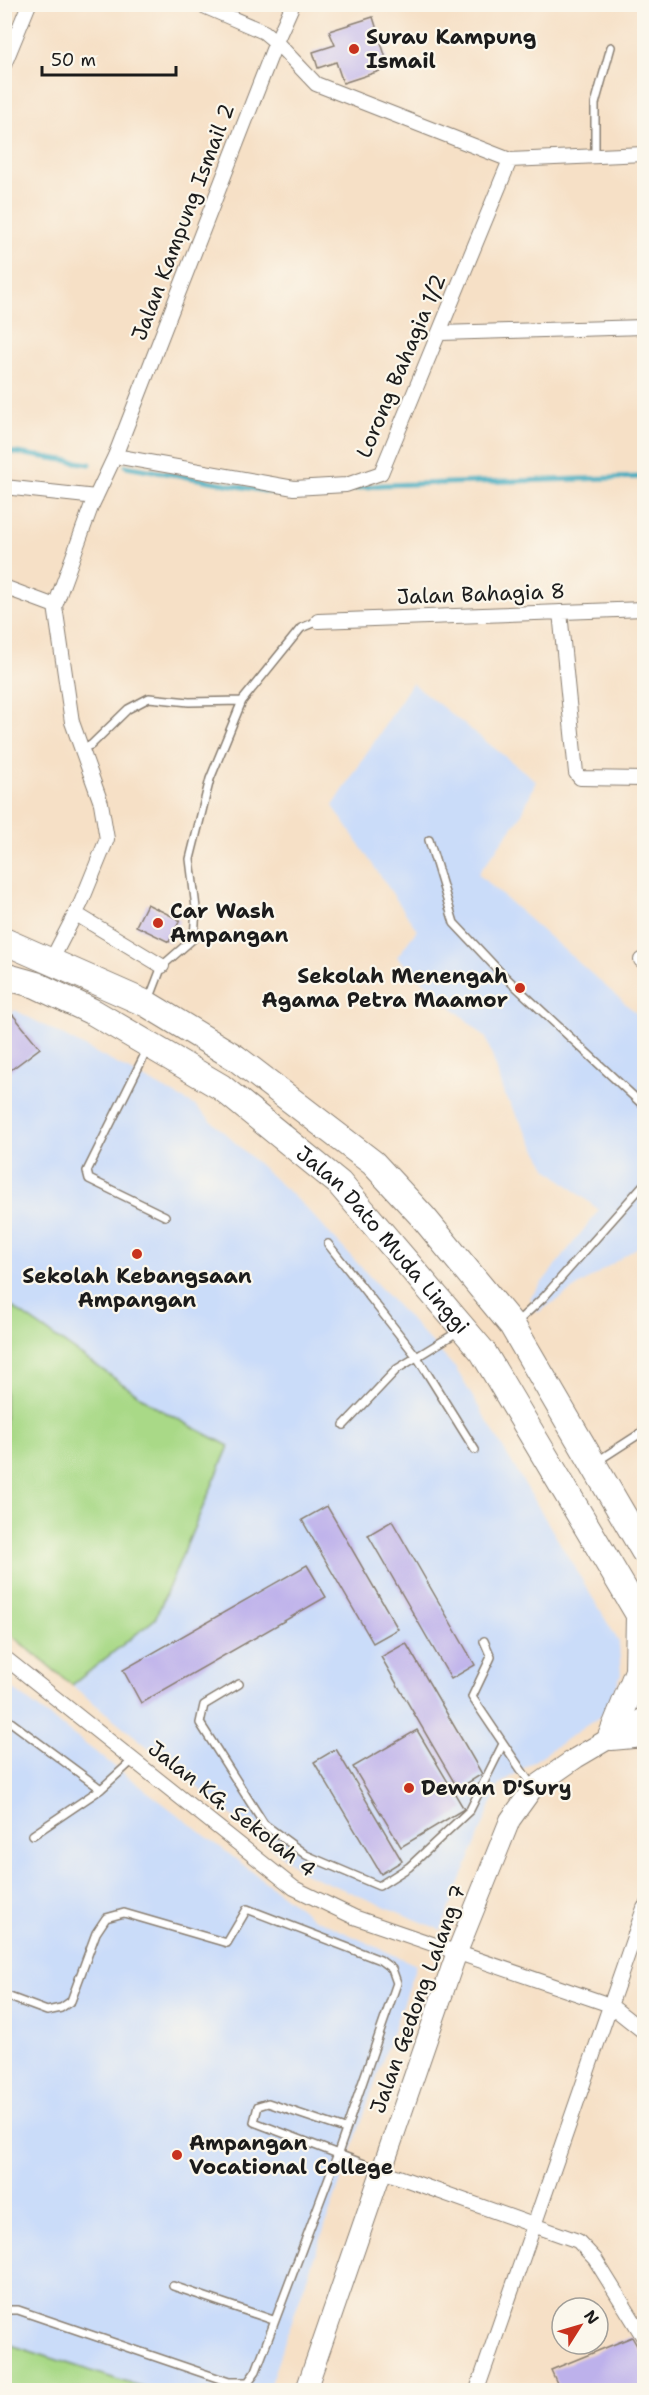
<svg xmlns="http://www.w3.org/2000/svg" width="649" height="2395" font-family="'Shantell Sans',sans-serif">
<style>
.built{fill:#cadcf9}
.green{fill:#a9d987;stroke:#627a52;stroke-width:1.5}
.lines{fill:none;stroke-linecap:round;stroke-linejoin:round}
.stream{stroke:#40abbf;stroke-width:5}
.building{fill:#bdb1eb}
.lane-casing{stroke:#897e71;stroke-width:10}
.street-casing{stroke:#897e71;stroke-width:16}
.secondary-casing{stroke:#897e71;stroke-width:22}
.highway-casing{stroke:#897e71;stroke-width:28}
.lane{stroke:#fff;stroke-width:7}
.street{stroke:#fff;stroke-width:14}
.secondary{stroke:#fff;stroke-width:20}
.highway{stroke:#fff;stroke-width:26}
.poi-dot{fill:#c8321e;stroke:#fbf7ec;stroke-width:2}
.labels{text-anchor:middle;stroke-width:4.5;stroke-linejoin:round;paint-order:stroke}
.poi-label{font-size:21px;font-weight:bold;fill:#1c1c1c;stroke:#fbf7ec;text-anchor:start}
.street-label{font-size:21px;fill:#1c1c1c;stroke:#fbf7ec}
</style>
<rect width="100%" height="100%" fill="#fbf7ec"/>
<filter id="ink" filterUnits="userSpaceOnUse"><feTurbulence type="fractalNoise" baseFrequency=".0167" numOctaves="2"/><feDisplacementMap in="SourceGraphic" scale="12" xChannelSelector="R" yChannelSelector="G"/><feConvolveMatrix kernelMatrix="1 2 1 2 8 2 1 2 1" color-interpolation-filters="sRGB"/></filter>
<filter id="wash" filterUnits="userSpaceOnUse"><feTurbulence type="fractalNoise" baseFrequency=".008" numOctaves="4" result="noise"/><feDisplacementMap in="SourceGraphic" scale="24" xChannelSelector="R" yChannelSelector="G"/><feGaussianBlur stdDeviation="1.35" result="paint"/><feColorMatrix in="noise" values="0 0 0 0 0 0 0 0 0 0 0 0 0 0 0 0 0 1.4 0 .05"/><feComposite in="paint" operator="in"/></filter>
<g filter="url(#wash)">
<rect width="100%" height="100%" fill="#f6e0c6"/>
<path class="built" d="M412 683 536 781 521 816 478 874 644 1020V1243L537 1313 530 1298 599 1210 548 1169 505 1095 486 1038 397 957 417 930 333 806Z
M15 1010 194 1105 304 1206 456 1369 619 1642 621 1675 605 1713 499 1785 441 1930 302 1872 5 1631 4 1019Z
M4 1682 313 1918 416 1965 268 2390H150L5 2345Z"/>
<path class="green" d="M5 1302 159 1409 229 1446 155 1619 72 1685 5 1630Z
M8 2344 150 2390H5V2345Z"/>
<g class="lines">
<path class="stream" d="M4 451 90 464
M126 466 292 496 316 493
M352 489 382 485 644 477"/>
</g>
<g id="blocks">
<path class="building" d="M373 17 389 68 343 83 336 62 318 68 313 52 335 45 329 31Z
M147 904 180 920 169 942 136 926Z
M13 1015 40 1048 4 1075V1022Z
M327 1506 398 1629 373 1643 302 1520Z
M392 1521 475 1665 451 1679 368 1535Z
M307 1565 326 1597 141 1703 123 1670Z
M406 1643 482 1774 458 1789 381 1657Z
M417 1730 464 1809 401 1847 353 1767Z
M336 1749 402 1861 381 1874 314 1762Z
M632 2337 644 2358V2390H560L551 2370Z"/>
</g>
</g>
<g filter="url(#ink)">
<use href="#blocks" fill-opacity="0" stroke="#897e71" stroke-width="1.5"/>
<g class="lines">
<g class="lane-casing">
<path id="lane" d="M595 158V104L611 47
M80 749 91 745 128 709 149 698 189 702 242 701
M429 840 454 923 501 973 644 1106
M149 1000 162 966 194 938 196 908 190 859 210 779 242 701 301 628 318 621
M148 1048 87 1171 89 1179 165 1216
M328 1244 417 1357 475 1450
M517 1322 544 1297 644 1184
M344 1425 397 1369 459 1331
M596 1462 644 1431
M484 1641 491 1657 472 1697 532 1786
M239 1684 204 1705 200 1723 264 1824 306 1855 379 1886 409 1867 470 1810 503 1744
M4 1717 101 1789 133 1760
M33 1835 101 1789
M4 1995 47 2011 61 2008 71 2001 96 1933 106 1918 124 1913 227 1943 247 1909 380 1960 392 1969 397 1983 337 2156 256 2371 248 2382H229L18 2310H4
M345 2129 268 2103 258 2106 254 2122 380 2170
M173 2286 273 2320"/>
</g>
<g class="street-casing">
<path id="street" d="M293 4 276 42 316 84 510 160 644 154
M4 65 29 4
M440 333 644 327
M115 456 294 488 346 485 381 473 510 160
M4 487 96 497
M4 587 55 606
M560 612 576 773 580 778 644 779
M318 621 644 609
M76 914 162 966
M641 960H644
M51 961 81 903 107 839 101 803 72 722 55 606 91 507 115 456 276 42 264 32 199 4
M4 1657 294 1888 354 1917 610 2005 644 2032
M382 2171 578 2241 595 2259 644 2338
M477 2390 644 1908"/>
</g>
<g class="secondary-casing">
<path id="secondary" d="M306 2390 457 1952 510 1820 533 1788 576 1758 644 1718"/>
</g>
<g class="highway-casing">
<g id="highway">
<path d="M4 941 147 1004 236 1058 373 1163 423 1217 512 1325 644 1551"/>
<path id="s1" d="M4 976 36 985 93 1012 221 1087 339 1183 483 1352 644 1623"/>
<path d="M639 1614 638 1671 611 1737 644 1734"/>
</g>
</g>
<use href="#lane" class="lane"/>
<use href="#street" class="street"/>
<use href="#secondary" class="secondary"/>
<use href="#highway" class="highway"/>
</g>
</g>
<g class="poi-dot">
<circle cx="354" cy="49" r="6"/>
<circle cx="158" cy="923" r="6"/>
<circle cx="520" cy="988" r="6"/>
<circle cx="137" cy="1254" r="6"/>
<circle cx="409" cy="1788" r="6"/>
<circle cx="177" cy="2155" r="6"/>
</g>
<g class="labels">
<g class="poi-label">
<text x="366" y="44">Surau Kampung<tspan x="366" dy="24">Ismail</tspan></text>
<text x="170" y="918">Car Wash<tspan x="170" dy="24">Ampangan</tspan></text>
<text x="508" y="983" text-anchor="end">Sekolah Menengah<tspan x="508" dy="24">Agama Petra Maamor</tspan></text>
<text x="137" y="1283" text-anchor="middle">Sekolah Kebangsaan<tspan x="137" dy="24">Ampangan</tspan></text>
<text x="421" y="1795">Dewan D'Sury</text>
<text x="189" y="2150">Ampangan<tspan x="189" dy="24">Vocational College</tspan></text>
</g>
<g class="street-label">
<text transform="translate(183 222) rotate(-69)" y="7">Jalan Kampung Ismail 2</text>
<text transform="translate(401 366) rotate(-67)" y="7">Lorong Bahagia 1/2</text>
<text transform="translate(481 594) rotate(-2)" y="7">Jalan Bahagia 8</text>
<text dy="7" stroke="none"><textPath href="#s1" startOffset="468">Jalan Dato Muda Linggi</textPath></text>
<text transform="translate(232 1809) rotate(38)" y="7">Jalan KG. Sekolah 4</text>
<text transform="translate(418 1999) rotate(-70)" y="7">Jalan Gedong Lalang 7</text>
</g>
</g>
<rect width="649" height="2395" fill="none" stroke="#fbf7ec" stroke-width="24"/>
<g transform="translate(580 2326) rotate(53)"><circle r="28" fill="#fbf7ec" stroke="#a29f99" stroke-width="1.5"/>
<path d="M0-4.5L10 22L0 15L-10 22Z" fill="#c8321e"/>
<text y="-9" font-size="16" font-weight="bold" text-anchor="middle" fill="#1c1c1c">N</text>
</g>
<path d="M42 66v9h134v-9" fill="none" stroke="#1c1c1c" stroke-width="3"/>
<text x="51" y="66" font-size="18" fill="#1c1c1c" stroke="#fbf7ec" stroke-width="4.5" paint-order="stroke">50 m</text>
</svg>
